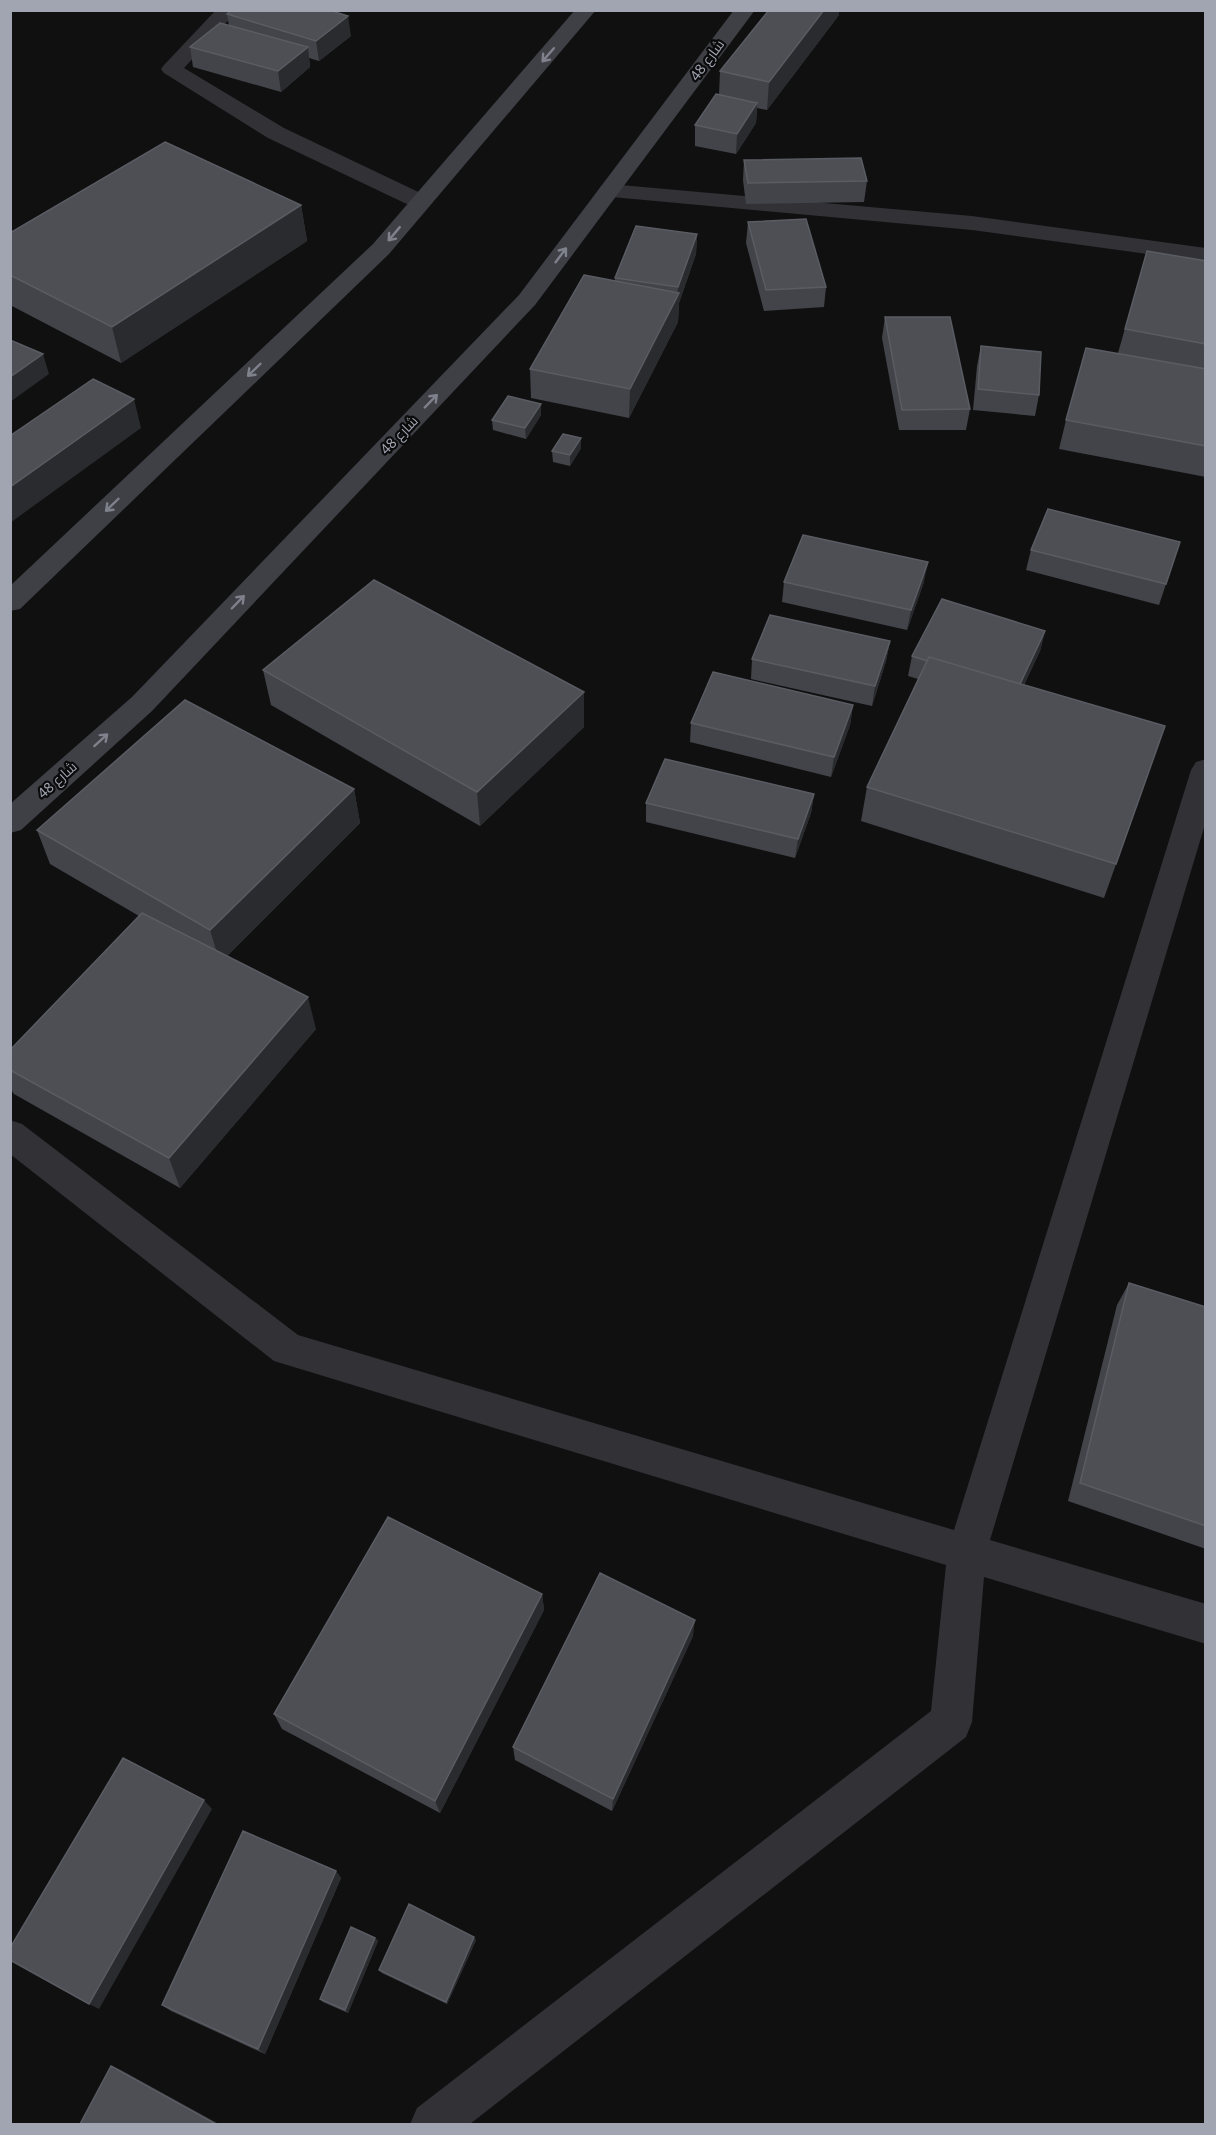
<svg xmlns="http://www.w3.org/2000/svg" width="1216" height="2135" font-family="'Noto Sans',Cairo,sans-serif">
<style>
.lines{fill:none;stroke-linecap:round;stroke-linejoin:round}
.minor{fill:#313136;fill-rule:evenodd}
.secondary{fill:#3f4046;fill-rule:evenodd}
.wall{fill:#434449}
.shaded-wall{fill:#2a2b2e}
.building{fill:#4d4f54;stroke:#5a5c63;stroke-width:1.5}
.oneway{stroke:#7f828c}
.labels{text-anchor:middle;stroke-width:4.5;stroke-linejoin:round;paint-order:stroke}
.far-street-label{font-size:14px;fill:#a1a5b2;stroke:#0b0b0c}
</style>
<rect width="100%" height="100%" fill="#101011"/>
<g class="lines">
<path class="minor" d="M216 10H238L184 68 284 128 429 197 432 202 429 207H413L268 138 164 73 161 69 164 65Z
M609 184 972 216 1206 248V262L972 230 601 196 598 191 601 186Z
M1206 759V821L990 1540 1206 1604V1644L984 1577 972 1722 966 1737 470 2124H410L417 2108 931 1711 946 1565 274 1361 10 1154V1120L22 1124 298 1335 954 1530 1191 770 1196 762Z"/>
<path class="secondary" d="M575 10H596L389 254 20 609 10 611V586L373 244Z
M734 10H755L535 305 152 711 21 830 10 833V804L132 697 519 295Z"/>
</g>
<path class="wall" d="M227 14 351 36 319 61 309 58 310 67 281 92 193 67 190 47 229 26Z
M839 15 767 110 757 108 756 123 736 154 695 146V125L719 95 720 71Z
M744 160 867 181 864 202 746 204 743 180Z
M301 205 307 241 121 363 10 305V233Z
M748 222 826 287 824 307 764 311 746 243Z
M697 234 696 254 679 303 678 322 629 418 531 398 530 369 615 281V278Z
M1147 251 1206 261V477L1059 449 1066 420 1118 353Z
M885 317 970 409 966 430H899L882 338Z
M981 346 1039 395 1035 416 973 410 977 366Z
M541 404V415L526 439 493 430 492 420Z
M581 448 570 466 553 462 552 451Z
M1180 542 1159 605 1026 570 1031 550Z
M784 582H924L907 630 782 602Z
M1045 631 1040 651 1024 685 1165 726 1104 898 861 821 867 787 918 679 908 676 912 656Z
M890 641 886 661 872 706 751 679 752 659Z
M263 670 584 727 480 826 271 705Z
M853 705 850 725 831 777 690 742 691 723Z
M354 789 360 823 227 956 316 1029 180 1188 14 1094 10 1088V1050L139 916 50 864 37 830Z
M814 794 811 813 795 858 646 822V803Z
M1129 1283 1206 1307V1549L1068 1501 1117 1305Z
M542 1594 544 1610 440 1813 282 1729 274 1714Z
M693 1636 612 1811 515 1760 513 1747Z
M336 1871 341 1878 265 2054 171 2011 162 2005Z
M375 1938 378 1941 348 2013 323 2002 320 1999Z
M476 1940 447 2004 382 1973 379 1970Z"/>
<path class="shaded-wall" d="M824 10H839V15L767 110 769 82Z
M348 16 351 36 319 61 316 41Z
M308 47 310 67 281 92 278 71Z
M757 103 756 123 736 154 737 134Z
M301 205 307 241 121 363 112 327Z
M697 234 696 254 679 303 678 322 629 418 630 389 677 296 678 287Z
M43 354 49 374 10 402V377Z
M134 399 141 428 10 523V487Z
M541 404V415L526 439 525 428Z
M581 438V448L570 466V455Z
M928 562 924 582 907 630 911 610Z
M1045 631 1040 651 1012 709 1017 689Z
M890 641 886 661 872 706 875 686Z
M584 692V727L480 826 477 792Z
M853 705 850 725 831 777 834 757Z
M354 789 360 823 220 963 210 930Z
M814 794 811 813 795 858 798 839Z
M308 997 316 1029 180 1188 169 1158Z
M542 1594 544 1610 440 1813 435 1801Z
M695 1620 693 1636 612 1811 613 1799Z
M204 1800 212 1809 99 2009 89 2004Z
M336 1871 341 1878 265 2054 258 2049Z
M474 1937 476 1940 447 2004 446 2002Z
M375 1938 378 1941 348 2013 345 2010Z
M111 2066 121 2070 219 2124H216Z"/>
<path class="building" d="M232 10H329L348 16 316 41 227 14Z
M769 10H824L769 82 720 71Z
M220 23 308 47 278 71 190 47Z
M716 94 757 103 737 134 695 125Z
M165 142 301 205 112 327 10 275V233Z
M861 158 867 181 748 183 744 160Z
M806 219 826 287 766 290 748 222Z
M636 226 697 234 678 287 615 278Z
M1147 251 1206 261V344L1125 329Z
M584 275 679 293 630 389 530 369Z
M885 317H950L970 409 902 410Z
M10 340 43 354 10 377Z
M981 346 1041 352 1039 395 978 389Z
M1086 348 1206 369V446L1066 420Z
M93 379 134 399 10 487V436Z
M508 396 541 404 525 428 492 420Z
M563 434 581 438 570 455 552 451Z
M1048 509 1180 542 1166 584 1031 550Z
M803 535 928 562 911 610 784 582Z
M374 580 584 692 477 792 263 670Z
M942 599 1045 631 1020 684 929 657 927 661 912 656Z
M770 615 890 641 875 686 752 659Z
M929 657 1165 726 1116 864 867 787Z
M713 672 853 705 834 757 691 723Z
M185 700 354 789 210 930 37 830Z
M665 759 814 794 798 839 646 803Z
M142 913 308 997 169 1158 10 1070V1050Z
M1129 1283 1206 1307V1526L1080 1483Z
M388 1517 542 1594 435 1801 274 1714Z
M600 1573 695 1620 613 1799 513 1747Z
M123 1758 204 1800 89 2004 10 1960V1948Z
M243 1831 336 1871 258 2049 162 2005Z
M409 1904 474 1937 446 2002 379 1970Z
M351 1927 375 1938 345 2010 320 1999Z
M111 2066 216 2124H80Z"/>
<defs><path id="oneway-shaft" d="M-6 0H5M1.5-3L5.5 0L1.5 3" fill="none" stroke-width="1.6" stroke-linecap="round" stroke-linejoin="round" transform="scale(1.5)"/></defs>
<g class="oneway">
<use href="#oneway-shaft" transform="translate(548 55) rotate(131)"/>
<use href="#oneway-shaft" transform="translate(394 234) rotate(130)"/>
<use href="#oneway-shaft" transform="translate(561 255) rotate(-53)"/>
<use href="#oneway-shaft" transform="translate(254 370) rotate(136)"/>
<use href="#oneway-shaft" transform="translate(431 401) rotate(-46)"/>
<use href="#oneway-shaft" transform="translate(112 505) rotate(136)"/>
<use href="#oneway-shaft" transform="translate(238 602) rotate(-46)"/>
<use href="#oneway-shaft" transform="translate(101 740) rotate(-42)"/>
</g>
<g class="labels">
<g class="far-street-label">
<text transform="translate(707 60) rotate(-53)" y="5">شارع 48</text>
<text transform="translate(399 435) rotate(-46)" y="5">شارع 48</text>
<text transform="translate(57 780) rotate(-42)" y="5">شارع 48</text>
</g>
</g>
<rect width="1216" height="2135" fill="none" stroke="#a1a5b2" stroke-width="24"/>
</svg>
